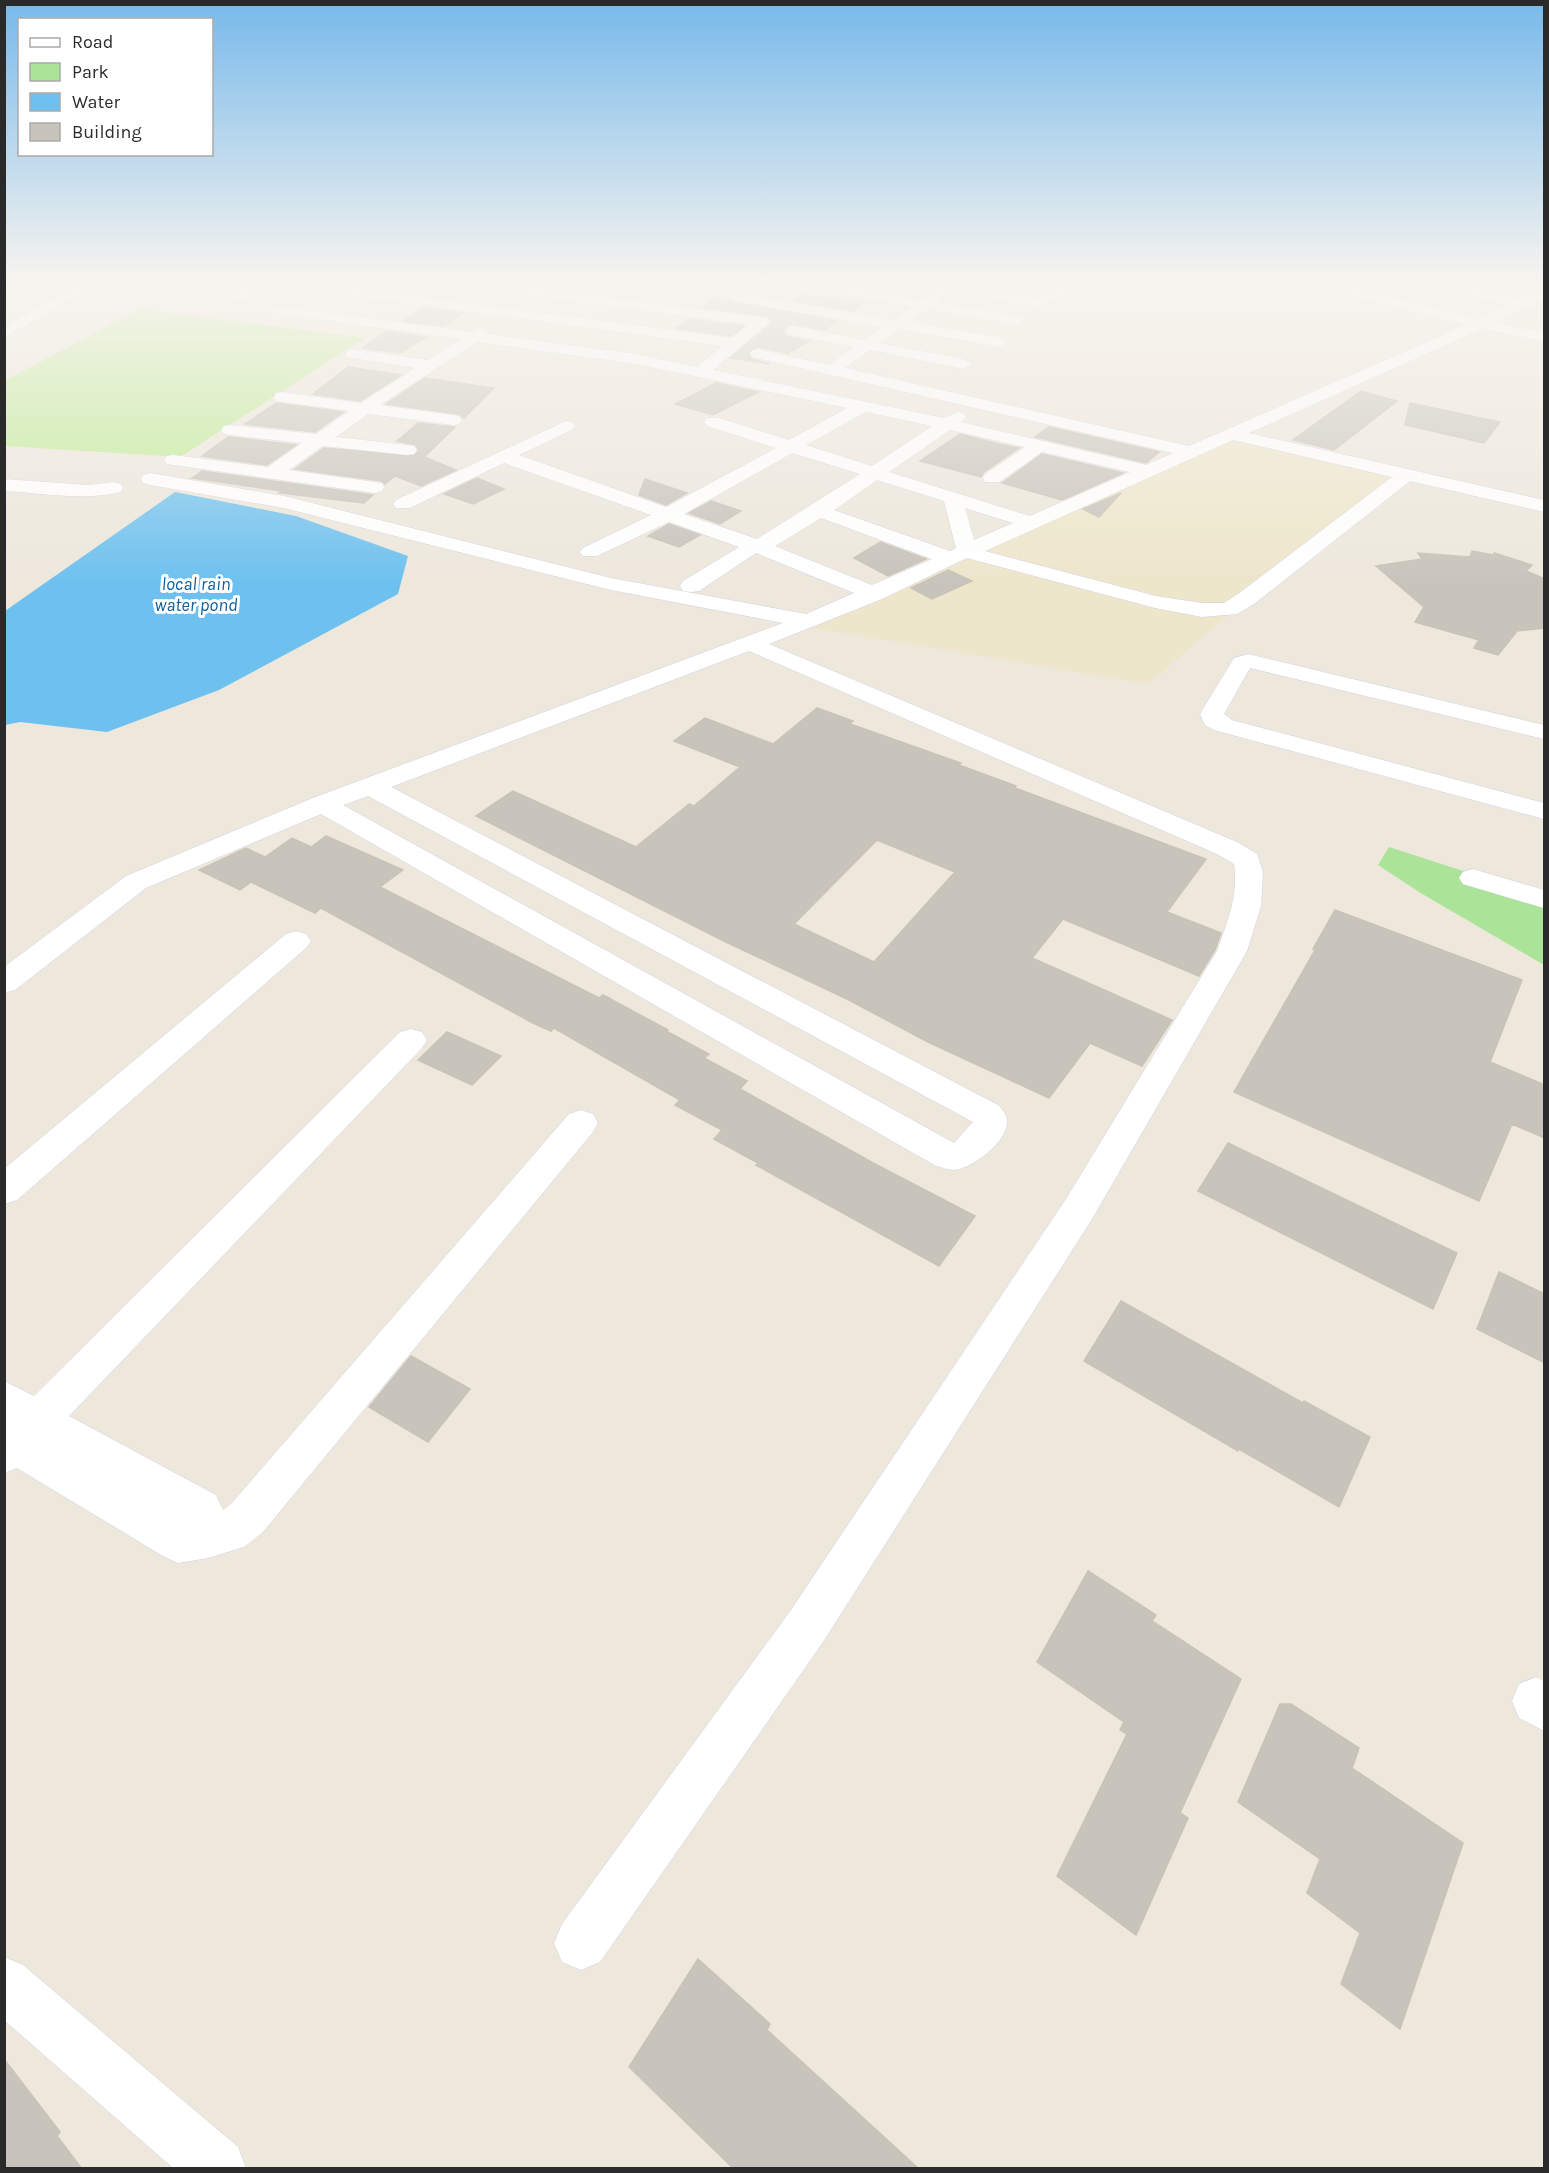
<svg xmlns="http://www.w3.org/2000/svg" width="1549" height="2173" font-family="Karla,sans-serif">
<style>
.education{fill:#eee6cb}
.green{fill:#abe498}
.pitch{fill:#beeb94}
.water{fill:#6ec1ef}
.building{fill:#c8c4bc;stroke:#c8c3b6;stroke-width:1.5;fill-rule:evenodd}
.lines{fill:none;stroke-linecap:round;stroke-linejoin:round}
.minor-casing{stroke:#d1d3e3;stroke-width:1}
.minor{fill:#fff;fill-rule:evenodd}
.labels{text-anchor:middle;stroke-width:6;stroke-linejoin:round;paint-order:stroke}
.far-water-label{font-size:18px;font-style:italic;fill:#0c5e9d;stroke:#fff}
</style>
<rect width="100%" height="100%" fill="#ede7dc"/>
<path class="education" d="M1226 435 1395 472 1148 684 790 624Z"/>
<path class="green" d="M1389 847 1544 897V965L1419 892 1378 865Z"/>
<path class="pitch" d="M140 309 365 338 180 457 5 446 4 381Z"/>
<path class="water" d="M175 492 296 516 408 556 398 594 219 690 107 732 20 722 5 725V611Z"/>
<path class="building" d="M802 295 820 297 863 302 852 311 794 301Z
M714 299 730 301 837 321 825 330 793 324 787 326 783 331 786 336 810 341 788 353 758 347 748 353 752 359 770 364 730 358 768 326 771 320 767 316 703 308Z
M423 308 464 313 444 326 403 321Z
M689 319 744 326 731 336 676 328Z
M387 331 426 337 400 353 362 348Z
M348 367 401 375 360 401 313 394Z
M425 378 494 388 464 418 459 414 386 404Z
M716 383 758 392 713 415 675 404Z
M1361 391 1397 401 1334 450 1293 440Z
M276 403 282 404 343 412 315 432 245 424Z
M1410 403 1500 422 1484 443 1405 425Z
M418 423 455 427 424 457 456 470 421 486 395 476 385 484 382 481 295 469 324 448 414 456 419 450 416 445 397 441Z
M1049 427 1159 452 1146 463 1035 437Z
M960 434 999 444 1019 448 984 472 981 477 920 461Z
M228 437H230L296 445 267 465 202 456Z
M1042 454 1123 473 1062 500 1002 483Z
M202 471 373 495 364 503 281 493H279L282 491 192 478Z
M477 478 504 489 473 504 444 494Z
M645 479 687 493 666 505 639 495Z
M1121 493 1099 517 1083 509Z
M711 501 741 511 720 524 689 513Z
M669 524 700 535 679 547 648 536Z
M880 542 926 559 888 576 854 558Z
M1472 551 1493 555 1494 553 1532 565 1526 571 1545 579V628L1517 631 1498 655 1474 648 1479 640 1415 622 1424 607 1376 566 1422 559 1418 553 1470 557Z
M948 570 972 581 932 599 911 588Z
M817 708 853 721 850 724 961 763 959 765 1016 786 1015 788 1206 859 1167 912 1221 933 1215 950 1199 976 1063 919 1032 958 1172 1020 1142 1066 1090 1043 1049 1098 928 1042 847 999 726 942 476 816 513 791 636 847 689 804 694 806 740 767 674 741 705 718 773 744ZM877 840 955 872 874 962 794 924Z
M326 836 403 870 380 887 599 998 603 995 668 1030 666 1031 709 1054 704 1058 747 1081 740 1089 875 1164 975 1216 939 1266 756 1165 758 1163 714 1139 722 1130 675 1105 680 1100 554 1028 551 1031 533 1023 321 908 315 913 251 882 240 890 199 870 246 848 265 857 292 838 311 847Z
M1335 910 1522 980 1490 1062 1545 1085V1138L1512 1124 1479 1201 1234 1092 1315 950 1313 949Z
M447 1032 501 1056 472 1085 418 1060Z
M1228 1143 1457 1253 1433 1309 1198 1191Z
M1499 1272 1545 1294V1363L1477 1329Z
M1121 1301 1303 1403 1304 1401 1370 1437 1339 1507 1239 1449 1238 1451 1084 1361Z
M411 1356 470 1389 428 1442 369 1407Z
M1088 1571 1156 1615 1152 1621 1241 1679 1180 1813 1188 1818 1136 1935 1057 1876 1127 1734 1120 1730 1124 1722 1037 1662Z
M1280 1704H1291L1359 1748 1352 1768 1463 1843 1400 2029 1341 1984 1360 1933 1307 1893 1320 1859 1238 1802Z
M698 1959 770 2024 767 2030 919 2169H734L629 2067Z
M4 2059 60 2132 57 2136 82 2169H4Z"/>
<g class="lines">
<g class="minor-casing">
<path id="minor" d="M90 278H107L4 338V327Z
M248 278H263L243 302H233L231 299Z
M412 278H454L767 318 769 321 767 324 713 370 944 418 957 412 963 413 966 417 961 422 1146 465 1173 453 752 357 750 354 752 351 758 349 829 365 854 347 788 334 785 331 788 328 793 326 864 340 883 327 735 301 728 297 735 293 894 320 912 307 771 282 764 278H796L922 300 953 278H969L937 302 1021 317 1023 320 1021 323 1016 324 927 309 909 322 999 337 1004 339 1007 342 1004 345 999 347 899 329 880 343 964 359 972 364 964 369 870 350 845 368 1189 446 1466 325 1346 294 1344 291 1346 288 1351 287 1478 319 1507 305 1413 281 1411 278H1435L1519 299 1544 288V297L1534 303 1537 306 1535 309 1522 308 1495 322 1544 333V341L1482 329 1249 433 1544 500V512L1410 481 1254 604 1237 614 1202 617 1155 608 967 558 882 599 769 644 1237 842 1257 854 1263 872 1261 906 1247 951 1092 1219 823 1642 600 1962 581 1970 562 1962 554 1943 562 1924 791 1610 1066 1199 1217 951C1227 923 1239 894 1234 864L1217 854 749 651 391 787 998 1105C1002 1109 1007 1115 1007 1121 1009 1140 973 1169 954 1170 948 1170 942 1167 936 1166L321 814 146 888 15 990 4 993V967L126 876 313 798 783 623 611 590 284 508 150 485 143 483 141 479 143 475 150 473 284 496 611 578 806 614 854 593 756 553 699 591 691 592 683 591 680 586 683 581 739 547 669 522 597 556H583L580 552 583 548 651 515 504 463 410 508H396L393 504 396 500 566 421 572 422 575 426 572 430 519 455 666 507 776 448 707 426 704 422 707 418H719L789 440 847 408 636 364 477 342 380 405 453 415 459 416 462 420 459 424 453 425 368 414 336 437 408 445 414 446 417 450 414 454 408 455 323 446 289 470 382 483 384 487 382 491 375 493 167 464 164 460 167 456 173 455 268 467 302 443 230 435 224 434 221 430 224 426 230 425 316 434 349 411 282 402 276 401 274 397 276 393 282 392 361 403 415 368 347 357 345 354 347 351 353 349 428 360 460 339 273 313 271 310 278 306 472 332 481 328 486 330 488 334 636 354 697 367 722 346 318 291 316 288 318 285 323 284 732 338 749 324 419 282ZM866 412 932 426 872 466 806 445ZM950 430 1025 447 985 474 983 478 985 482H999L1042 452 1130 472 1030 516 889 472ZM1233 440 1392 477 1238 594 1224 603H1202L1156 596 985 551ZM792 453 860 474 757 539 684 514ZM877 480 944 501 956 548 950 551 834 510ZM965 508 1013 523 974 540ZM821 518 932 559 872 585 775 546ZM368 796 973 1122 954 1143 343 805Z
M606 278C623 278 680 278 691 289L684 293 613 282Z
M1073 278H1090L1042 307 988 299 981 295 988 291 1040 298Z
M1269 278H1283L1286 287 1279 291 1274 290Z
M4 479 88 485 114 482 121 484 123 488 121 492C83 501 42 493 4 491Z
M1248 654 1544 725V739L1250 668 1224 714 1232 720 1544 803V819L1214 730 1205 725 1200 714 1234 658Z
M1473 869 1544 890V908L1463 884 1459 878 1463 872Z
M296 931 306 934 311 941 306 948 17 1200 4 1204V1169L286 934Z
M411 1029 422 1032 427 1040 422 1048 69 1416 216 1495 223 1510 232 1503 569 1114 581 1110 593 1114 598 1123 593 1132 262 1533 244 1547 208 1558 178 1563 163 1556 17 1468 4 1473V1381L34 1396 400 1032Z
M1536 1677 1544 1681V1731L1519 1718 1512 1701 1519 1684Z
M4 1957 23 1965 238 2147 246 2168H173L4 2020Z"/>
</g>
<use href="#minor" class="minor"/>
</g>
<linearGradient id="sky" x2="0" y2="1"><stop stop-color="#77b9eb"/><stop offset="0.48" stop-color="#f7f4ef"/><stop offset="1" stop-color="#f7f4ef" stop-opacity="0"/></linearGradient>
<rect width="1549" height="582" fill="url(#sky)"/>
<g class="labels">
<g class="far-water-label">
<text x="196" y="590">local rain<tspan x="196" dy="21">water pond</tspan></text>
</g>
</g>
<rect width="1549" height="2173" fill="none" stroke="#2a2a2a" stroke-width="12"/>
<rect x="18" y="18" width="195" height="138" fill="#ffffff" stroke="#aaaaaa" stroke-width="1.5"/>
<rect x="30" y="38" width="30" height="9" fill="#ffffff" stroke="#aaaaaa" stroke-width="1.5"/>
<text x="72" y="48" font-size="18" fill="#2a2a2a">Road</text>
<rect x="30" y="63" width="30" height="18" fill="#abe498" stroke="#aaaaaa" stroke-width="1.5"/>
<text x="72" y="78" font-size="18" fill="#2a2a2a">Park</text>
<rect x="30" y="93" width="30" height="18" fill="#6ec1ef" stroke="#aaaaaa" stroke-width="1.5"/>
<text x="72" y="108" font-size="18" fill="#2a2a2a">Water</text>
<rect x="30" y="123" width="30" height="18" fill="#c8c4bc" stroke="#aaaaaa" stroke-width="1.5"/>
<text x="72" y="138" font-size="18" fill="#2a2a2a">Building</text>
</svg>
